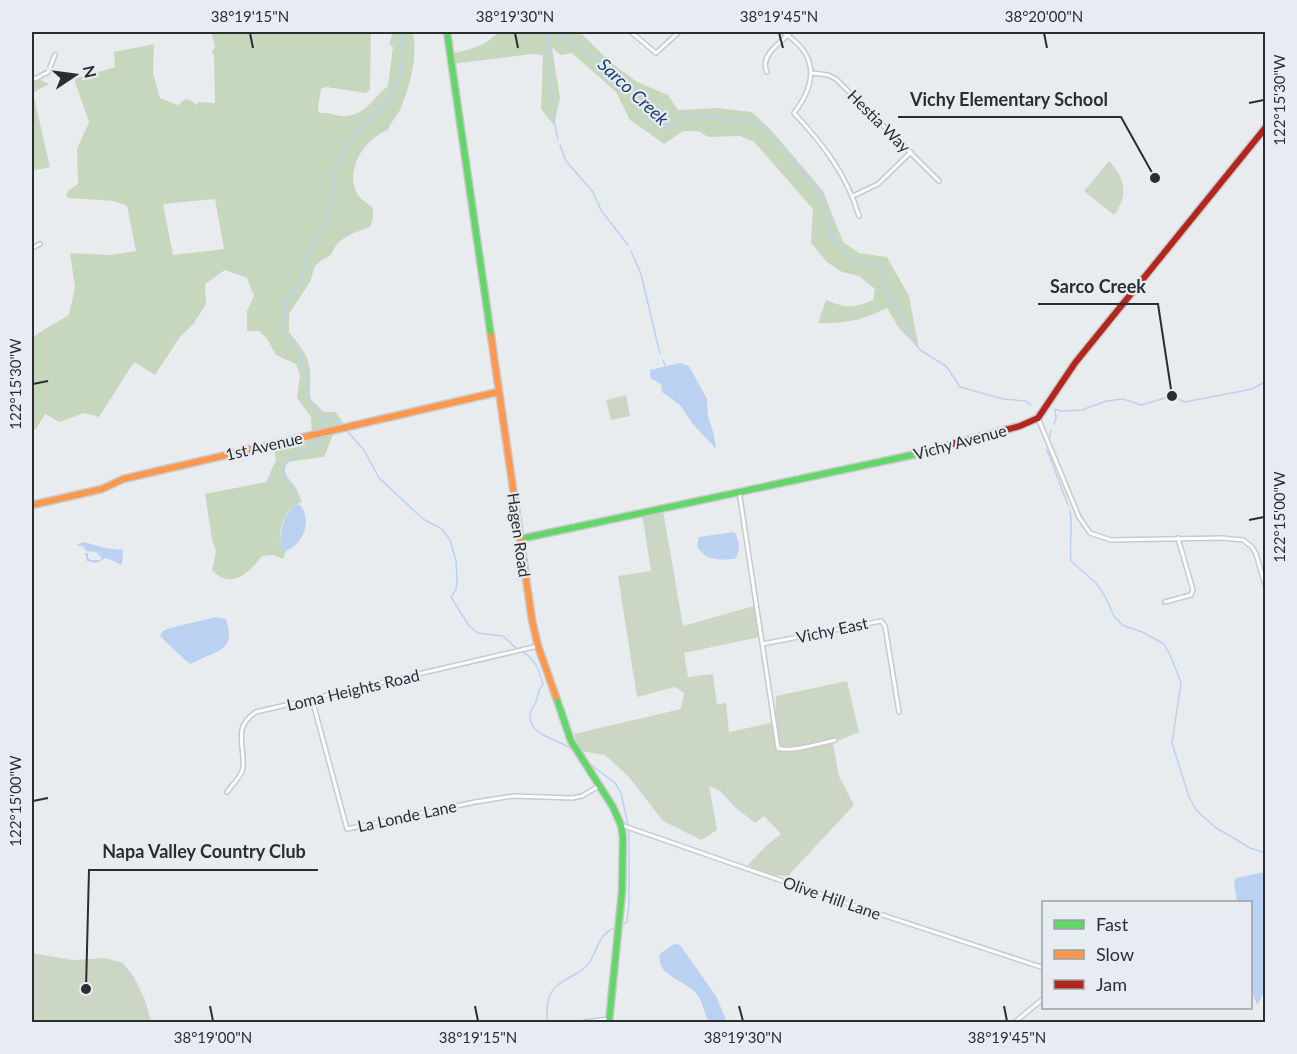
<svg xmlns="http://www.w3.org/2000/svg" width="1297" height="1054" font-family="Lato,sans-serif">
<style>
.green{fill:#cbd6c5}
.forest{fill:#c7d7be;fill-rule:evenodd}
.water{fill:#bad1f1}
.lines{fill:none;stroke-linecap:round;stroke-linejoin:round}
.stream{stroke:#bad1f1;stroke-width:1.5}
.street-casing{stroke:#c7cacc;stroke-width:6}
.fast-casing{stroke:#c7cacc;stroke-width:9}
.slow-casing{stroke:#c7cacc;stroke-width:9}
.jam-casing{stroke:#c7cacc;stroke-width:9}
.street{stroke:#fcfcfd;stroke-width:3}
.fast{stroke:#63d668;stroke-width:6}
.slow{stroke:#ff974d;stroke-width:6}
.jam{stroke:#b3261e;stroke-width:6}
.ticks{fill:none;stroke:#2b2e30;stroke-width:2}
.labels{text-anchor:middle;stroke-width:4.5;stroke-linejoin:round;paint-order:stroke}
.street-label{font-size:16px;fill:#2b2e30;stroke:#e6ecf2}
.water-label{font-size:18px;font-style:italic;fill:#194075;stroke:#e6ecf2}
.leader{fill:none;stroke:#2b2e30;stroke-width:2}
.callout-dot{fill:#2b2e30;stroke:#e6ecf2;stroke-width:2}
.callout-label{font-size:18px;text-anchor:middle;font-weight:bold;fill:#2b2e30;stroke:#e6ecf2;stroke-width:4.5;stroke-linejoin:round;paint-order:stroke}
.neatline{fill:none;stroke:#2b2e30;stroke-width:2}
.ticks-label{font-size:15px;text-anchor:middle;fill:#2b2e30}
</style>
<rect width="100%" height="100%" fill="#e9ecef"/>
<path class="green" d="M1109 161C1125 177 1129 196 1114 215L1084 191Z
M626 395 630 416 611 420 606 400Z
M663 511 683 626 754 606 760 637 684 653 688 677 713 674 717 704 726 703 729 732 775 722 776 696 847 681 859 732 833 743 839 776 854 805 788 876 768 875 748 865 767 845 781 834 764 816 755 823 736 808 720 791 709 786 717 830 701 840 663 821 628 776 605 755 580 751 574 734 681 709 684 693 675 687 637 697 618 576 651 571 642 514Z
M32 953 73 960 106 958 123 963 134 977 145 1000 151 1022H32Z"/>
<path class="forest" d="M211 32H371L370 90 366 93 326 87 321 89 318 107 319 113C328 112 334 116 343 116 365 117 371 99 388 86L393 47 389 44 393 32H413C418 58 410 85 400 110 396 117 391 122 388 130 365 138 343 171 358 195 361 200 369 204 373 208V217L370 227C354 233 338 237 331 255L323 259 315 266 310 282 289 314V332C312 360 311 363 310 399L324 412H336L343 424 335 430 324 457 287 462C280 473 290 479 296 488 298 492 300 498 302 502 297 504 293 506 289 510 282 519 274 544 286 551L283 559 273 555 262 556C249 572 232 591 212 570L216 551 212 539 205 494 266 482 276 460 273 444 312 435 311 417 297 398 300 376 296 364 276 355 267 339 259 331H247V311L254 296 247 278 225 270 205 284 206 304 194 323 180 337 155 375 134 362 99 417 84 413 60 422 45 414 36 429 32 430V337L69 315 75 287 70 253 111 255 136 251 127 206 114 201 69 198 66 196 68 191 78 184 77 149 89 122 74 79 115 67 114 52 154 44 153 73 160 98 178 105 186 99 192 101 196 105 199 102 215 103 214 55 212 52 215 46ZM215 199 224 249 173 255 163 204Z
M498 32H580L609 61 637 82 668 95 678 110 716 108 752 112 771 130 823 191 843 242 859 253 887 257 909 296 919 349 898 327 887 308C861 320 846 324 818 323L826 300C847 308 852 309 873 300L875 289 859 276 842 272 827 262 811 243 813 209 754 142 740 136 708 137 698 131H683L664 144 630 120 616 92 572 53 561 55 552 48 560 98 554 125 541 109 543 55 533 54 452 64 451 54C470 49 485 47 498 32Z
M32 76 49 84 33 93 50 167 32 171Z"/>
<path class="water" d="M680 363 689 366 707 399 708 416 714 435 716 449 693 424 680 405 662 392 661 384 650 378V370Z
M294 505H300C313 520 303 545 285 551L280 546C280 532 283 515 294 505Z
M734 532C740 540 741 550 735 559 720 560 704 561 697 546L699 537Z
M84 542 105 548 123 550 122 565 106 558 96 563 87 561 85 553H88V558L91 560H101V557L96 552 85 551 84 547 76 545Z
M216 617 226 619C237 653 215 650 191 664L185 660 160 636 163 631 170 628Z
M1265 872V991L1257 1005 1251 989 1250 902H1237L1234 882 1236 878Z
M674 944 680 945 716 996 727 1022H709C704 1014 703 1003 698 996 688 980 655 977 660 954Z"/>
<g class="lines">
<path class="stream" d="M549 32C547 56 551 78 553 102 554 115 554 126 558 139
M558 32C573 48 594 54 611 68 632 86 650 108 668 129L687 114 755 122 776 139 819 193 834 242 851 258 882 269 884 286 919 349 947 367 960 387 1003 399 1026 401 1031 405
M560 145 566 161 593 192 601 210 628 245
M631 251 641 274 660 354
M663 360 666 367
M322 416 334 419 343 424
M1054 424 1056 418 1055 409 1061 411 1082 410 1106 401 1123 399 1141 405 1172 396 1185 402 1252 389 1266 381
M321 430 322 416 310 399 301 355 291 344 283 330 285 301 302 281 305 258 323 226 334 196 332 175 351 140 389 99 400 77 403 32
M346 430 364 450 379 478 423 519 442 529 450 540 456 561 457 579 456 590 451 597 469 626 478 633 503 636 516 648
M1049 440 1051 430
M1047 450 1068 505
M297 504 284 471 285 465C294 452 309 453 319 442L320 436
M1070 511C1073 528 1069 544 1071 561L1096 583 1106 598 1114 616 1122 625 1142 632 1164 644 1172 659 1181 683 1172 743 1189 797 1197 811 1216 828 1232 837 1250 848 1266 853
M523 652C536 660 539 670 543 684 538 690 538 695 536 702 534 707 530 710 530 715 529 737 560 739 573 750
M587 762 615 783 621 793 628 825
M622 924 627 922 629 903V831
M1265 1011 1266 1013
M547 1022C547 1014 546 1003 550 995 557 979 580 976 589 963 599 948 597 935 616 927"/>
<g class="street-casing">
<path id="street" d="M631 32 656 53 679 32
M782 32C818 53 818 82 794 113 823 144 847 175 859 216
M767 72C759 56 780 43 791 32
M812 73 828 75 836 79 939 181
M32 76 35 79 48 72 55 55
M853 196 878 184 911 152
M32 248 40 244
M1038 418 1079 517 1090 533 1111 540 1222 538 1243 540 1252 547 1256 554 1266 588
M739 491 778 748C790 753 821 743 835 740
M1165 602 1191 595 1193 590 1178 538
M762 644 881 621 885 626 899 712
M312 699 347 829 475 802 513 796 572 798 582 796 599 786
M227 792C232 785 242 776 243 768 245 744 232 728 256 712L538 646
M621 825 846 903 1044 968
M585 1022 609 1019
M1015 1022 1044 998"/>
</g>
<g class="fast-casing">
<path id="fast" d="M447 32 491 336
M520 539 917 454 952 444
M556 697 571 741 613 807 621 825 623 837 622 892 609 1022"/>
</g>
<g class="slow-casing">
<path id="slow" d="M491 336 532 620 538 646 556 697
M32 505 102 489 123 479 498 392"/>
</g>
<g class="jam-casing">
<path id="jam" d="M952 444 1020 426 1038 418 1075 363 1266 127"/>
</g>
<use href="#street" class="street"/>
<use href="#fast" class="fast"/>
<use href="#slow" class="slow"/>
<use href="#jam" class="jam"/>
</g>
<path class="ticks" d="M250 33 253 48M515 33 518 48M779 33 783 48M1044 33 1047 48M1249 103 1264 100M33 384 48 381M1249 520 1264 517M33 801 48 798M210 1006 213 1021M475 1006 478 1021M739 1006 743 1021M1004 1006 1007 1021"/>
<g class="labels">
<g class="street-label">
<text transform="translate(879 121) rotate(45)" y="6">Hestia Way</text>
<text transform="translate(960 442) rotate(-15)" y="6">Vichy Avenue</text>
<text transform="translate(264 446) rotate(-13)" y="6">1st Avenue</text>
<text transform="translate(519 535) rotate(82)" y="6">Hagen Road</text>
<text transform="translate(832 630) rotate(-12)" y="6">Vichy East</text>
<text transform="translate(353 690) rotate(-13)" y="6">Loma Heights Road</text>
<text transform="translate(407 816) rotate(-12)" y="6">La Londe Lane</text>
<text transform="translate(832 898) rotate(19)" y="6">Olive Hill Lane</text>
</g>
<g class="water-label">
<text transform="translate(633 92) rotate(43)" y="6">Sarco Creek</text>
</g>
</g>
<path class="leader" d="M1155 178L1121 117H898M1172 396L1158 304H1038M86 989L89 870H318"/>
<g class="callout-dot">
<circle cx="1155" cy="178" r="6"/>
<circle cx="1172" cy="396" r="6"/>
<circle cx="86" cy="989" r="6"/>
</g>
<g class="callout-label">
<text x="1009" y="106">Vichy Elementary School</text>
<text x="1098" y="293">Sarco Creek</text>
<text x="204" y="858">Napa Valley Country Club</text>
</g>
<rect width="1297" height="1054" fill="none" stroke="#e6ecf2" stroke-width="66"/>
<rect x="1042" y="901" width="210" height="108" fill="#e6ecf2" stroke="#9ba0a4" stroke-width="1.5"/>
<rect x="1054" y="920" width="30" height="9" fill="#63d668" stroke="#9ba0a4" stroke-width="1.5"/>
<text x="1096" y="931" font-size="18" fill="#2b2e30">Fast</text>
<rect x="1054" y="950" width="30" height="9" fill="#ff974d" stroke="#9ba0a4" stroke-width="1.5"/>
<text x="1096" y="961" font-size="18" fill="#2b2e30">Slow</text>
<rect x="1054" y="980" width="30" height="9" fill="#b3261e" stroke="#9ba0a4" stroke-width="1.5"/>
<text x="1096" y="991" font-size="18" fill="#2b2e30">Jam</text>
<g transform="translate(75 75) rotate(77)" stroke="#e6ecf2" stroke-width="4.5" paint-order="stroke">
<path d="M0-4.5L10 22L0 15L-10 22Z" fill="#2b2e30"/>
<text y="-9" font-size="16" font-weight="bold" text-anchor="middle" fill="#2b2e30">N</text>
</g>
<rect x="33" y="33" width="1231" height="988" class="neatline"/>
<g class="ticks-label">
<text x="250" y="22">38°19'15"N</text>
<text x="515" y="22">38°19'30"N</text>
<text x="779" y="22">38°19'45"N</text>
<text x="1044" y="22">38°20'00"N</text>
<text transform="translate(1280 100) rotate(-90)" y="5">122°15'30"W</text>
<text transform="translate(16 384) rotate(-90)" y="5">122°15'30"W</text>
<text transform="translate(1280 517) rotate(-90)" y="5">122°15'00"W</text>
<text transform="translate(16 801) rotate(-90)" y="5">122°15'00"W</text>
<text x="213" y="1043">38°19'00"N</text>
<text x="478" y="1043">38°19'15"N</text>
<text x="743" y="1043">38°19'30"N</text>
<text x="1007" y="1043">38°19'45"N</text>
</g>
</svg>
